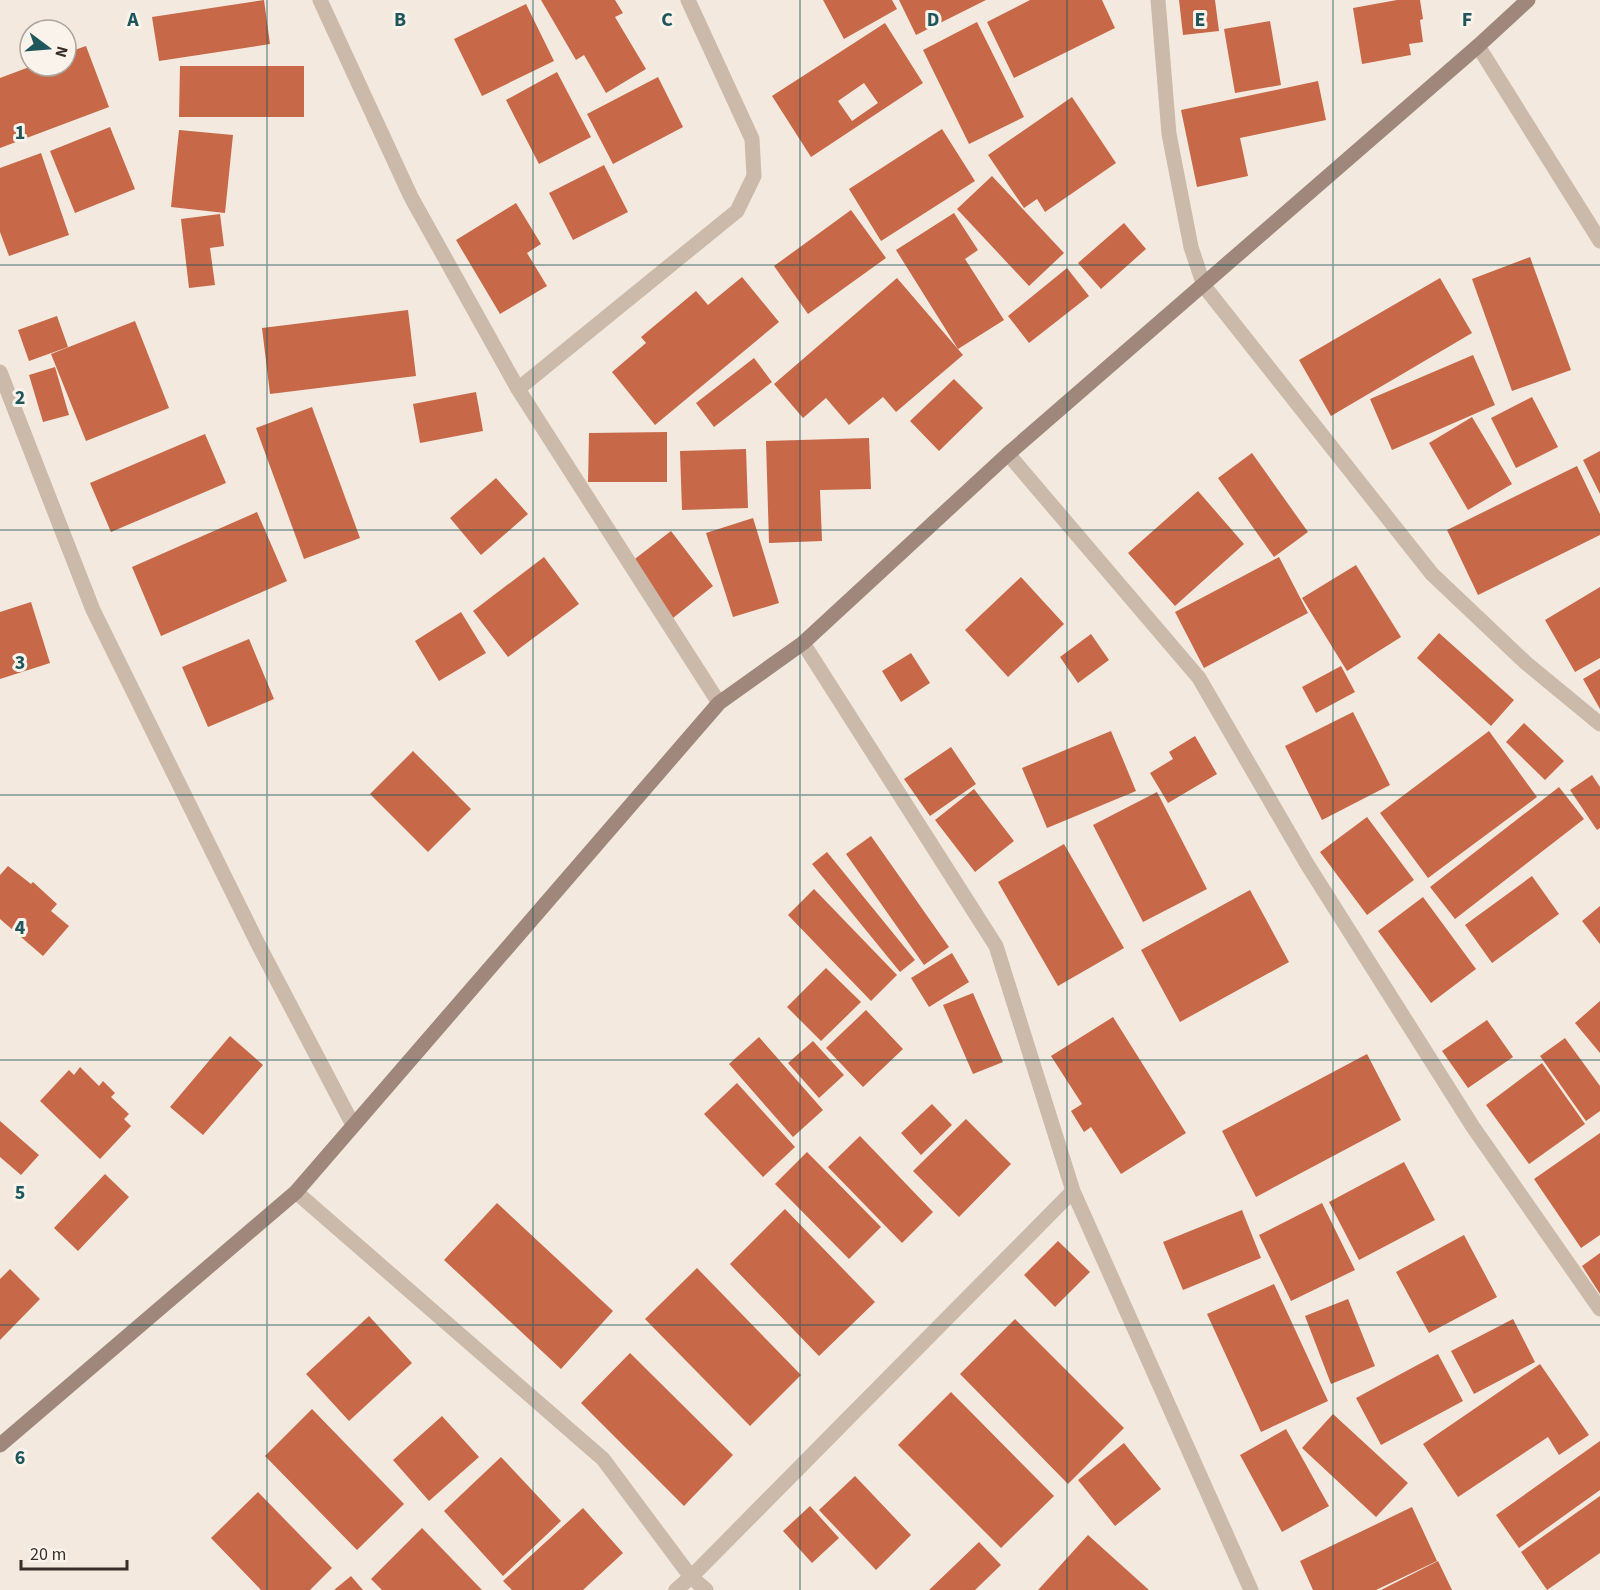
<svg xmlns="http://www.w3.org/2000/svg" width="1600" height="1590" font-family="'Source Sans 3',sans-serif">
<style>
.building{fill:#c76848;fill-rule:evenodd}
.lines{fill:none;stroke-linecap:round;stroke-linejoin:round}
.street{stroke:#cbb9aa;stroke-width:15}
.secondary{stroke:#9f887b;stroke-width:15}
.grid{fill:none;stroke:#1e565b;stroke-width:1.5;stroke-opacity:0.55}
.grid-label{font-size:20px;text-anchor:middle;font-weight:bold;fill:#1e565b;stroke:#faf3eb;stroke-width:6;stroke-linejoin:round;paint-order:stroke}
</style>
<rect width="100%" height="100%" fill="#f3e9de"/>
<path class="building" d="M264 0 270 44 159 61 152 17Z
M541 0H615L623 13 615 17 646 69 606 93 584 55 576 60Z
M823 0H892L897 9 844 39Z
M899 0H986L916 35Z
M1030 0H1102L1115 28 1014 78 987 22Z
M1179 0H1215L1219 31 1183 35Z
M1397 0H1420L1423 19 1420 20 1423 42 1409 44 1411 55 1362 64 1353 8Z
M526 4 554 61 482 96 454 39Z
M1270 21 1281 85 1235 93 1224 29Z
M977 22 1024 117 969 144 923 50Z
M885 23 923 83 811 157 772 96ZM864 83 878 103 852 121 838 101Z
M86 46 109 107 0 148V78L32 66H66V53Z
M180 66H304V117H179Z
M557 72 591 137 539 164 506 100Z
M658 77 683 127 613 164 587 114Z
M1318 81 1326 120 1240 138 1248 176 1197 187 1181 110Z
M1072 97 1116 163 1045 212 1037 199 1024 208 988 155Z
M110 127 135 189 75 213 50 151Z
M942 129 975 181 881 241 849 189Z
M179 130 233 135 225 213 171 207Z
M41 153 69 235 9 256 0 232V168Z
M604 165 628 212 573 240 549 193Z
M992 176 1064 253 1029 286 957 209Z
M516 203 541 244 527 253 547 286 500 314 456 240Z
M851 210 886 258 808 314 774 266Z
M954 213 978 250 965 259 1004 320 958 349 896 250Z
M220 214 224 246 210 248 215 285 189 288 181 219Z
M1124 223 1146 249 1101 289 1078 263Z
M1530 257 1571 370 1512 391 1472 279Z
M1067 268 1089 296 1029 343 1008 316Z
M742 277 779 322 655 425 612 372 646 343 641 337 696 291 708 305Z
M897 278 963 355 896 412 883 397 849 425 826 398 803 418 774 384Z
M1440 278 1472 333 1331 416 1299 360Z
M408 310 416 376 270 394 262 328Z
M57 316 68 347 29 361 18 330Z
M135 321 169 408 86 441 51 354Z
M1473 355 1495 405 1392 450 1370 399Z
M754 358 772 382 714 427 696 403Z
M55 367 69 415 43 422 29 375Z
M954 379 983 408 939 451 910 421Z
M476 392 483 431 420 443 413 404Z
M1532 397 1558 447 1516 468 1491 418Z
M312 407 360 538 304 559 256 428Z
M1472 417 1512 484 1468 510 1429 443Z
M667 432V482H588L589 433Z
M205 434 226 483 111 532 90 483Z
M869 438 871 489 820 490 822 541 769 543 766 441Z
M746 449 748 508 682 510 680 451Z
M1600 451V494L1583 460Z
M1252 453 1308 532 1274 557 1218 478Z
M1577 466 1600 514V535L1478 595 1447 530Z
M496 478 528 514 481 555 450 518Z
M1198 491 1244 544 1175 606 1128 553Z
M257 512 287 581 161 636 132 567Z
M753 518 779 603 733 617 706 533Z
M671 531 713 586 673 618 631 562Z
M544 557 579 604 508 657 473 611Z
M1279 557 1308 613 1204 668 1175 612Z
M1356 565 1401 637 1347 671 1302 598Z
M1021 577 1064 624 1008 677 965 630Z
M1600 587V658L1575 672 1545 620Z
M31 602 50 663 0 679V612Z
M461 612 486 653 439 681 415 641Z
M1439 633 1514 700 1491 726 1417 658Z
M1091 634 1109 660 1078 683 1060 657Z
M249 639 274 699 208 727 182 667Z
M911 653 930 683 901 702 882 671Z
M1341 666 1355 692 1316 713 1302 687Z
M1600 669V709L1583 679Z
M1353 712 1390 785 1322 820 1285 746Z
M1524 723 1564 761 1545 780 1506 742Z
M1111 731 1136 791 1047 828 1022 768Z
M1489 731 1537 797 1428 878 1380 813Z
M1195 736 1217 774 1168 803 1150 773 1173 759 1169 752Z
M951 747 976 784 930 816 904 779Z
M413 751 471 809 428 852 370 794Z
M1592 775 1600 787V828L1597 830 1570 790Z
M1559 787 1584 819 1455 919 1430 887Z
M974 789 1014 841 975 872 935 820Z
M1157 792 1207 889 1143 922 1093 825Z
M1367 817 1414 880 1367 915 1320 852Z
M871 836 949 947 924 965 846 854Z
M1064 844 1124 948 1058 986 998 882Z
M827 852 915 960 900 972 812 864Z
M8 866 31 884 33 882 57 904 51 911 69 926 43 956 0 919V875Z
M1532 876 1559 914 1492 963 1465 925Z
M814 889 897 975 871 1001 788 915Z
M1250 890 1289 962 1180 1022 1141 950Z
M1423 897 1476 969 1431 1003 1378 931Z
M1600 906V944L1582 921Z
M952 953 969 982 929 1007 911 978Z
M826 968 861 1002 821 1041 787 1007Z
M973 993 1003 1062 973 1074 943 1005Z
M1600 1001V1053L1575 1023Z
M866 1010 903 1049 863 1087 826 1048Z
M1113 1017 1186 1133 1121 1174 1091 1127 1084 1132 1071 1111 1082 1104 1051 1056Z
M1487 1020 1513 1057 1468 1088 1442 1051Z
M230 1036 263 1065 203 1135 170 1107Z
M759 1037 823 1110 793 1137 729 1064Z
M1565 1038 1600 1086V1111L1586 1121 1540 1056Z
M813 1041 844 1075 819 1098 788 1063Z
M1367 1054 1401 1120 1256 1197 1222 1131Z
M1542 1063 1585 1124 1529 1164 1486 1105Z
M80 1067 99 1086 103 1081 115 1093 111 1097 129 1114 124 1119 131 1126 100 1159 40 1101 69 1070 74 1075Z
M737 1083 795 1147 763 1177 704 1114Z
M932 1104 952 1125 921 1155 901 1133Z
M966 1119 1011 1164 959 1217 913 1171Z
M0 1121 39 1155 21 1175 0 1157Z
M1600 1133V1235L1581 1248 1534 1179Z
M860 1136 933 1212 902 1243 828 1167Z
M807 1152 881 1227 849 1259 775 1184Z
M1404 1162 1435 1220 1359 1260 1329 1202Z
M105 1174 129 1197 78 1251 54 1228Z
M497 1203 613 1311 561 1369 444 1260Z
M1322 1203 1355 1270 1291 1301 1259 1235Z
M785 1209 875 1302 819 1356 730 1264Z
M1242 1210 1261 1258 1183 1290 1163 1242Z
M1464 1235 1497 1297 1429 1333 1396 1272Z
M1058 1241 1090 1272 1055 1307 1024 1275Z
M1600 1253V1294L1582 1266Z
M697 1268 801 1375 750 1426 645 1319Z
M10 1269 40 1299 0 1340V1279Z
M1274 1284 1328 1401 1261 1432 1207 1314Z
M1348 1299 1375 1366 1331 1384 1305 1316Z
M369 1316 412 1363 349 1421 306 1374Z
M1015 1319 1124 1428 1068 1484 960 1374Z
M1513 1319 1535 1362 1474 1394 1451 1351Z
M630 1353 733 1455 684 1506 581 1403Z
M1438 1354 1463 1401 1381 1445 1356 1398Z
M1540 1364 1589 1435 1559 1455 1548 1437 1458 1497 1423 1444Z
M951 1392 1054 1496 1001 1548 898 1445Z
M312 1409 404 1504 357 1550 265 1456Z
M1333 1414 1408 1483 1376 1517 1302 1448Z
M442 1416 479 1457 429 1501 393 1460Z
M1286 1429 1329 1506 1282 1532 1240 1455Z
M1600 1441V1490L1519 1548 1496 1515Z
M1124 1443 1161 1489 1115 1526 1078 1480Z
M501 1457 561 1521 503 1576 444 1511Z
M855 1476 911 1535 876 1570 819 1510Z
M258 1492 332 1568 310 1590H261L211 1538Z
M1600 1496V1553L1547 1590 1521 1552Z
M810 1506 839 1538 812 1563 783 1531Z
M1412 1507 1437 1561 1376 1590H1313L1300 1561Z
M583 1508 623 1553 583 1590H512L503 1581Z
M422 1528 482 1590H382L371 1579Z
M1088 1535 1149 1590H1038Z
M979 1542 1001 1565 975 1590H929Z
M1438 1561 1452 1590H1381Z
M351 1576 363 1590H334Z"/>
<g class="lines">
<path class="street" d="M320 0 411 197 518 389 719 703
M1158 0 1169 134 1191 247 1204 286 1432 574 1526 663 1600 724
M1478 46 1600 241
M0 372 93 610 257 942 353 1125
M518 389 737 211 754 176 752 139 688 0
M1008 454 1199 678 1307 864 1473 1127 1600 1309
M803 643 996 946 1073 1191 1251 1590
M296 1192 603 1459 691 1577 706 1590
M676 1590 691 1577 1073 1191"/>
<path class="secondary" d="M0 1445 296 1192 719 703 803 643 1008 454 1478 46 1528 0"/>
</g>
<path class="grid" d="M267 0V1590M533 0V1590M800 0V1590M1067 0V1590M1333 0V1590M0 265H1600M0 530H1600M0 795H1600M0 1060H1600M0 1325H1600"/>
<g class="grid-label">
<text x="133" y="26">A</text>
<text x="400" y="26">B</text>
<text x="667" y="26">C</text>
<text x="933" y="26">D</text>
<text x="1200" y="26">E</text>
<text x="1467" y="26">F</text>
<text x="20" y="139">1</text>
<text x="20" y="404">2</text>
<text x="20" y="669">3</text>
<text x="20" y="934">4</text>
<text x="20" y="1199">5</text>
<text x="20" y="1464">6</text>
</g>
<g transform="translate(48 48) rotate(106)"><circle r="28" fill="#faf3eb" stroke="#ada49d" stroke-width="1.5"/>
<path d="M0-4.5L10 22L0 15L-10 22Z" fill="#1e565b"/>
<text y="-9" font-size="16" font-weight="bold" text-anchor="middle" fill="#392e29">N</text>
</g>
<path d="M21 1560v9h106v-9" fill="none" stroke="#392e29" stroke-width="3"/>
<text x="30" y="1560" font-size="18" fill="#392e29" stroke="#faf3eb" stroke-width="4.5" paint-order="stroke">20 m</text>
</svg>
